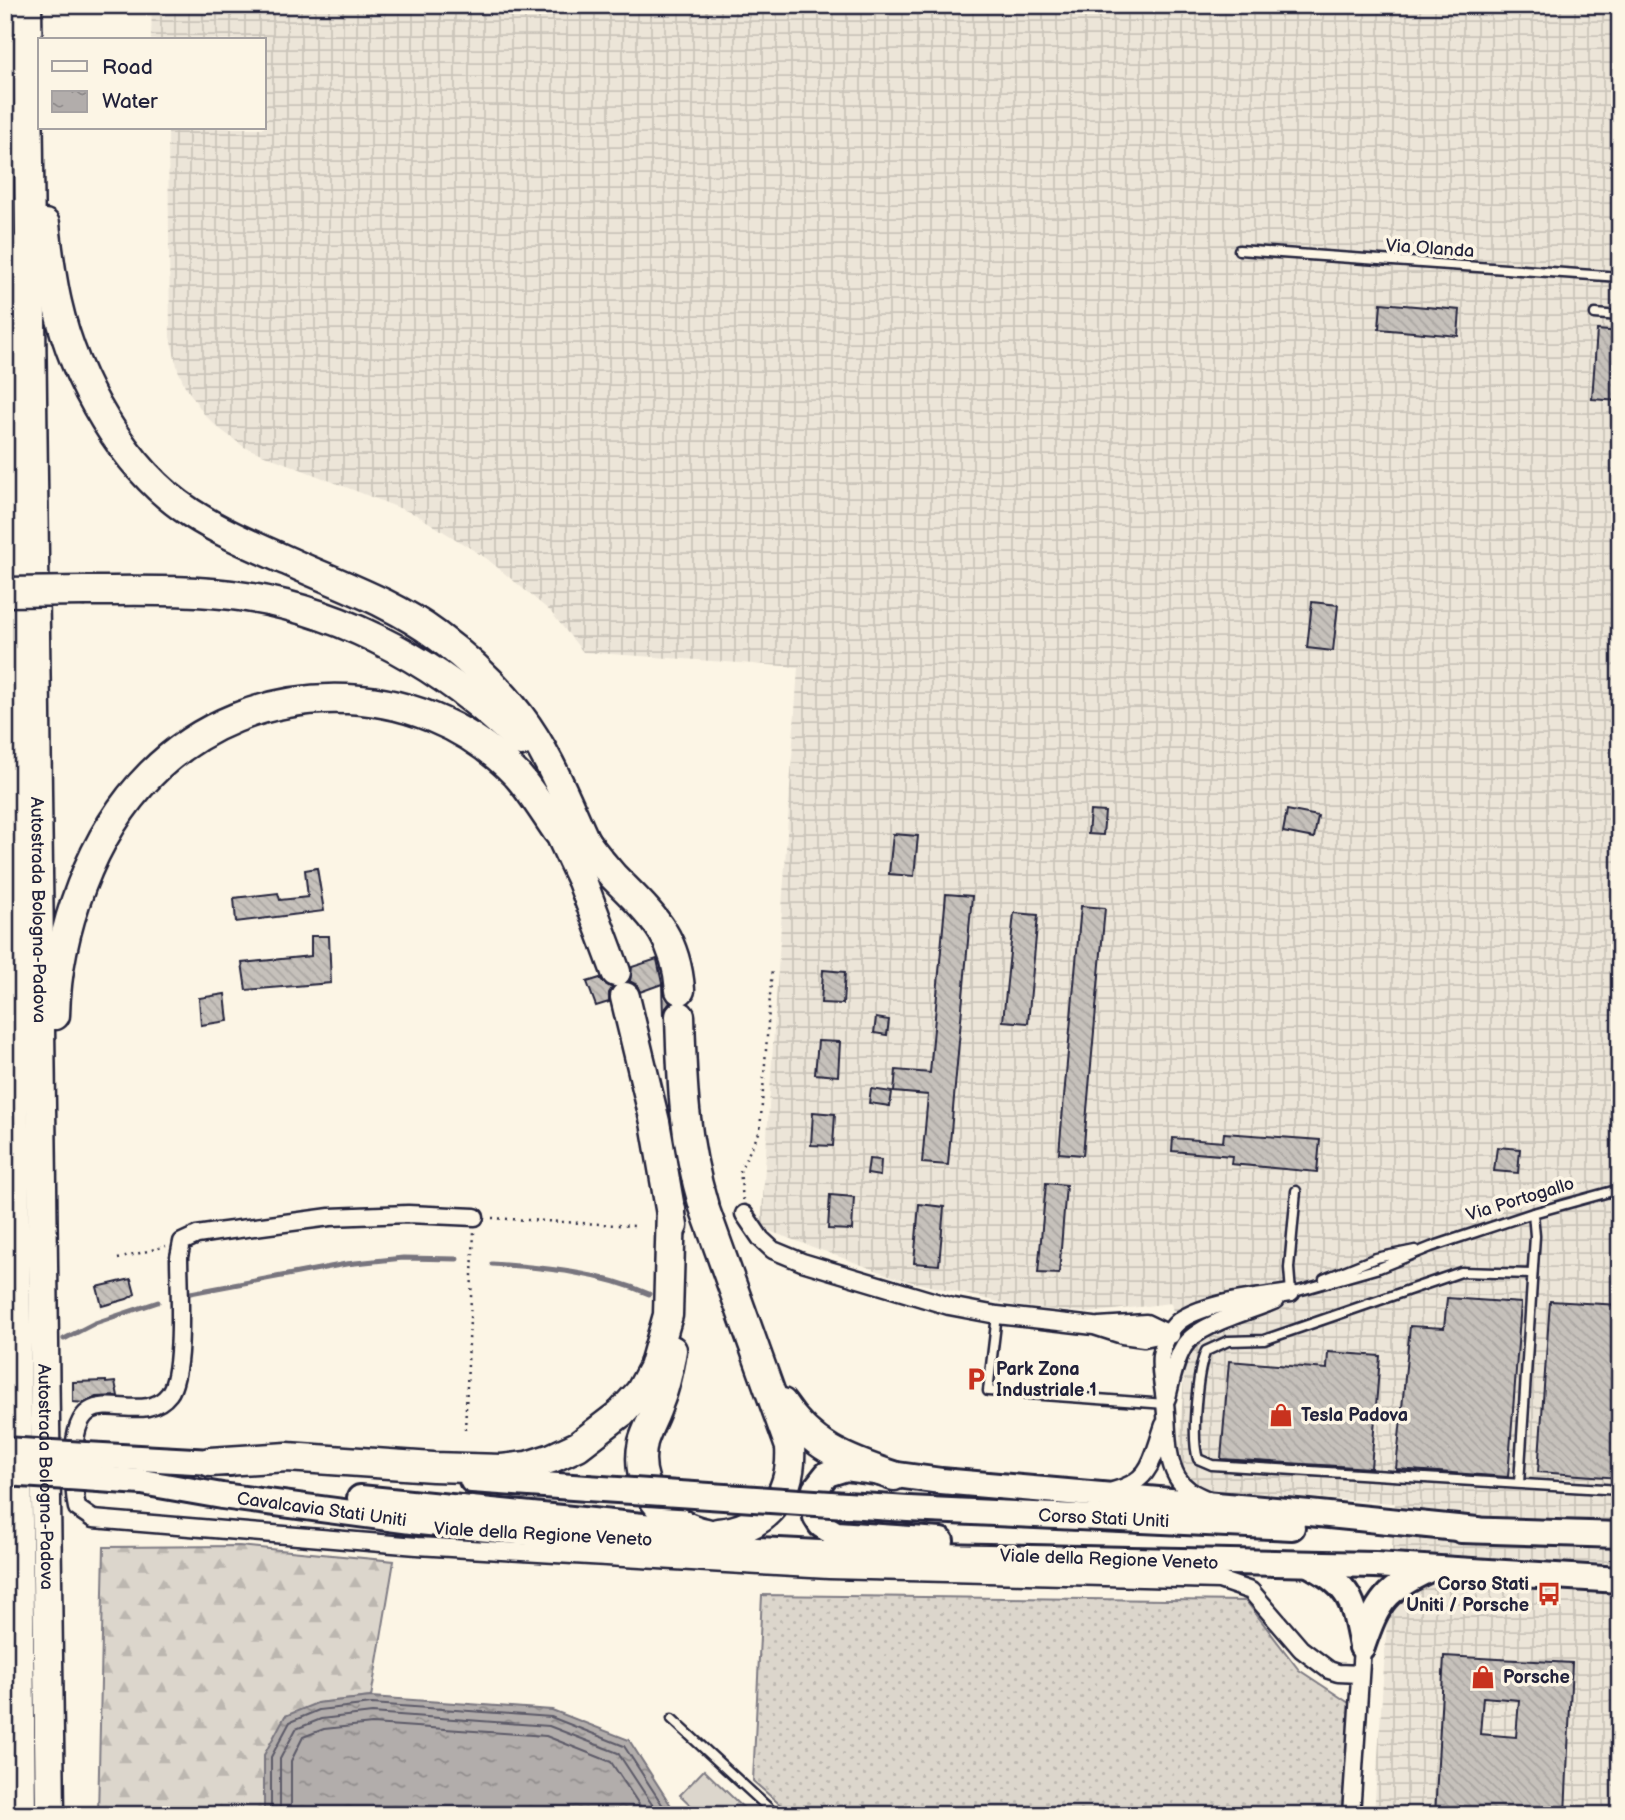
<svg xmlns="http://www.w3.org/2000/svg" width="1625" height="1820" font-family="'Balsamiq Sans',sans-serif">
<style>
.industrial{fill:url(#industrial-grid)}
.grass{fill:url(#grass-dots);stroke:#7f7c84;stroke-width:2}
.forest{fill:url(#forest-firs);stroke:#7f7c84;stroke-width:2}
.park{fill:#dcd6cc;stroke:#7f7c84;stroke-width:2}
.water{fill:url(#water-ripples);stroke:#78757e;stroke-width:2}
.lines{fill:none;stroke-linecap:round;stroke-linejoin:round}
.shore{stroke:#5c5a68;stroke-width:2}
.stream{stroke:#78757e;stroke-width:5}
.building{fill:url(#building-back-hatch);stroke:#22223b;stroke-width:2;fill-rule:evenodd}
.lane-casing{stroke:#22223b;stroke-width:13}
.street-casing{stroke:#22223b;stroke-width:21}
.primary-casing{stroke:#22223b;stroke-width:30}
.highway-casing{stroke:#22223b;stroke-width:33}
.path{stroke:#22223b;stroke-width:2.5;stroke-dasharray:2 5;stroke-linecap:butt}
.lane{stroke:#fcf5e5;stroke-width:8}
.street{stroke:#fcf5e5;stroke-width:16}
.primary{stroke:#fcf5e5;stroke-width:24}
.highway{stroke:#fcf5e5;stroke-width:28}
.primary-bridge-casing{stroke:#22223b;stroke-width:30;stroke-linecap:butt}
.highway-bridge-casing{stroke:#22223b;stroke-width:33;stroke-linecap:butt}
.primary-bridge{stroke:#fcf5e5;stroke-width:24}
.highway-bridge{stroke:#fcf5e5;stroke-width:28}
.labels{text-anchor:middle;stroke-width:7;stroke-linejoin:round;paint-order:stroke}
.street-label{font-size:18px;fill:#22223b;stroke:#fcf5e5}
.poi-label{font-size:18px;font-weight:bold;fill:#22223b;stroke:#fcf5e5;text-anchor:start}
</style>
<defs>
<pattern id="industrial-grid" width="8" height="8" patternUnits="userSpaceOnUse" patternTransform="scale(1.75)"><rect width="8" height="8" fill="#ece5d8"/><path d="M0 4h8M4 0v8" fill="none" stroke="#cac4ba"/></pattern>
<pattern id="grass-dots" width="8" height="8" patternUnits="userSpaceOnUse" patternTransform="scale(1.75)"><rect width="8" height="8" fill="#dcd6cc"/><path d="M2 2h.1M6 6h.1" fill="none" stroke="#bcb7b0" stroke-width="1.8" stroke-linecap="round"/></pattern>
<pattern id="forest-firs" width="22" height="20" patternUnits="userSpaceOnUse" patternTransform="scale(1.75)"><rect width="22" height="20" fill="#dcd6cc"/><path d="M5 1l3.5 6h-7zM16 11l3.5 6h-7z" fill="#bcb7b0"/></pattern>
<pattern id="water-ripples" width="26" height="14" patternUnits="userSpaceOnUse" patternTransform="scale(1.75)"><rect width="26" height="14" fill="#b2adab"/><path d="M2 4q2-2 4 0t4 0M15 11q2-2 4 0t4 0" fill="none" stroke="#908c8c"/></pattern>
<pattern id="building-back-hatch" width="6" height="6" patternUnits="userSpaceOnUse" patternTransform="scale(1.75)"><rect width="6" height="6" fill="#c6c1bb"/><path d="M-1 5l2 2M0 0l6 6M5-1l2 2" fill="none" stroke="#aaa6a2"/></pattern>
</defs>
<rect width="100%" height="100%" fill="#fcf5e5"/>
<filter id="ink" filterUnits="userSpaceOnUse"><feTurbulence type="fractalNoise" baseFrequency=".0143" numOctaves="2"/><feDisplacementMap in="SourceGraphic" scale="14" xChannelSelector="R" yChannelSelector="G"/><feConvolveMatrix kernelMatrix="1 2 1 2 8 2 1 2 1" color-interpolation-filters="sRGB"/></filter>
<g filter="url(#ink)">
<path class="industrial" d="M152 5H1620V1815H1374L1395 1503 1199 1490 1178 1463 1185 1364 1171 1303 1089 1313 1016 1306 900 1279 761 1228 798 667 583 652 550 611 486 558 417 515 244 447 216 426 204 414 185 386 178 370 170 337 168 128H264V40H151Z"/>
<path class="grass" d="M762 1595 1246 1601 1299 1670 1352 1705 1341 1815H792L753 1781Z"/>
<path class="forest" d="M239 1546 394 1561 371 1697 317 1703 264 1755V1815H98L104 1547Z"/>
<path class="park" d="M704 1770 751 1815H701L680 1795Z"/>
<path class="water" d="M371 1697 552 1710 629 1740 677 1815H264V1755L285 1716 317 1703Z"/>
<g class="lines">
<path class="shore" d="M271 1815V1757L290 1722 319 1710 372 1704 551 1717 624 1746 669 1815
M280 1815V1759L296 1729 321 1719 372 1713 549 1726 618 1753 659 1815
M291 1815V1761L303 1737 324 1729 372 1724 546 1736 611 1762 646 1815"/>
<path class="stream" d="M492 1264C546 1268 599 1272 649 1294
M185 1294 346 1264 403 1258 457 1259
M64 1339 95 1323 158 1302"/>
</g>
<path class="building" d="M1381 303 1460 310 1458 336 1379 329Z
M1597 330 1620 332V401L1592 399Z
M1312 602 1338 605 1333 651 1307 648Z
M1287 810 1318 816 1314 838 1283 832Z
M1090 811 1105 812 1103 835 1088 834Z
M893 834 918 836 914 876 889 874Z
M317 868 324 911 236 922 234 898 278 893 280 900 308 897 305 870Z
M946 894 972 896 948 1165 922 1163 928 1095 894 1092 896 1070 930 1073Z
M1081 906 1105 908 1083 1155 1059 1153Z
M1014 913 1038 915 1028 1023 1003 1021Z
M311 936H329L331 983 246 990 242 963 311 956Z
M657 959 664 993 670 1003 665 1009 663 1016 662 984 640 992 637 985 630 981 632 967Z
M823 970 845 972 843 1004 821 1003Z
M600 978 605 984 612 988 609 993V1002L596 1006 587 982Z
M225 994 228 1021 201 1025 199 998Z
M876 1018 889 1020 887 1035 874 1033Z
M818 1041 840 1042 838 1076 815 1074Z
M871 1089 892 1092 890 1106 869 1103Z
M813 1112 835 1114 833 1146 811 1145Z
M1224 1133 1320 1140 1317 1172 1231 1164 1232 1156 1172 1151 1173 1138 1223 1142Z
M1497 1147 1520 1149 1518 1173 1494 1171Z
M869 1159 881 1160 880 1176 867 1174Z
M1046 1183 1066 1185 1059 1274 1038 1273Z
M830 1195 854 1197 852 1230 828 1229Z
M919 1204 944 1207 939 1265 914 1263Z
M131 1279 135 1294 127 1299 102 1306 97 1287Z
M1447 1298 1521 1303 1508 1477 1396 1469 1410 1326 1444 1328Z
M1550 1301 1620 1305V1478L1538 1472Z
M1328 1352 1380 1356 1371 1468 1221 1459 1229 1361 1327 1369Z
M106 1381V1383L115 1382 118 1396 96 1397 85 1403 73 1402V1382Z
M1444 1656 1572 1663 1565 1815H1435ZM1483 1697 1519 1700 1516 1737 1480 1734Z"/>
<g class="lines">
<g class="lane-casing">
<path id="lane" d="M1239 250 1620 277
M1595 314 1620 316
M1531 1274 1461 1272 1264 1340 1228 1341 1206 1351C1197 1370 1191 1438 1198 1459L1212 1465 1620 1490
M1324 1279 1376 1258 1415 1250
M1291 1293 1379 1268 1431 1247 1533 1213 1620 1189
M1291 1293 1289 1268 1296 1191
M997 1315 988 1391 1166 1404
M1519 1483 1535 1236 1533 1213
M672 1719 776 1815"/>
</g>
<g class="street-casing">
<path id="street" d="M744 1214 761 1239 773 1250 802 1262 949 1306 997 1315 1094 1326 1122 1335 1144 1338 1168 1333
M475 1217 408 1214 330 1217 217 1232 197 1235 182 1242 179 1257C179 1286 185 1373 169 1394 139 1433 76 1368 74 1455 74 1473 73 1490 77 1508L93 1519 417 1546 829 1570 1219 1580 1251 1591 1301 1649 1329 1670 1338 1673 1360 1674
M1099 1326 1146 1323 1171 1335
M1167 1398C1171 1381 1175 1361 1184 1346 1198 1324 1251 1311 1276 1300
M1113 1491C1152 1481 1152 1459 1164 1425
M1206 1499C1194 1494 1184 1489 1177 1477 1165 1456 1168 1427 1165 1403 1164 1387 1159 1372 1161 1355 1164 1341 1170 1327 1182 1319 1208 1302 1261 1297 1291 1293
M1351 1815 1362 1647"/>
</g>
<g class="primary-casing">
<g id="primary">
<path d="M85 1455 230 1463"/>
<path id="s1" d="M84 1478 142 1482 222 1496 419 1522 639 1544 839 1554 1375 1565 1620 1580"/>
<path d="M472 1480 587 1488"/>
<path d="M360 1498 693 1531"/>
<path id="s2" d="M908 1509 1292 1527"/>
<path d="M1461 1530 1620 1535"/>
<path d="M941 1541 836 1534 821 1525 816 1517 813 1499 815 1489 827 1474 846 1468 941 1481 1309 1513 1477 1530"/>
<path d="M1312 1566C1353 1588 1353 1603 1362 1646"/>
<path d="M1362 1647C1378 1600 1385 1590 1430 1569"/>
</g>
</g>
<g class="highway-casing">
<g id="highway">
<path id="s3" d="M27 5 50 1815"/>
<path d="M45 224C48 250 51 277 57 303 74 379 124 470 191 513 222 533 256 547 290 562 340 585 392 602 436 635 467 658 497 686 520 716 549 754 566 800 586 843"/>
<path d="M5 246 21 1815"/>
<path d="M85 591C138 591 193 589 246 597 351 613 446 669 521 742"/>
<path d="M551 815 582 881 616 972"/>
<path d="M576 828C587 845 600 861 613 876 650 914 676 933 680 990"/>
<path d="M625 997 655 1122 673 1226"/>
<path d="M55 1015C57 932 91 834 151 774 249 675 419 672 517 775 532 792 544 812 557 831"/>
<path d="M680 1016C682 1086 684 1139 704 1207L790 1447C793 1495 767 1528 718 1533"/>
<path d="M672 1350C669 1368 666 1385 659 1402 655 1416 647 1428 643 1442 633 1487 664 1524 706 1533"/>
<path d="M782 1403C811 1447 846 1460 894 1476"/>
<path d="M210 1462 287 1457 433 1467 502 1469 527 1466 552 1458 578 1446 621 1413 640 1392 653 1368 668 1315 671 1209"/>
</g>
</g>
<path class="path" d="M743 1200 740 1170 760 1131 772 969
M492 1218 635 1226
M118 1259 166 1246
M465 1430 474 1231"/>
<use href="#lane" class="lane"/>
<use href="#street" class="street"/>
<use href="#primary" class="primary"/>
<use href="#highway" class="highway"/>
<g class="primary-bridge-casing">
<path id="primary-bridge" d="M5 1450 85 1455
M5 1473 84 1478
M587 1488 908 1509"/>
</g>
<g class="highway-bridge-casing">
<path id="highway-bridge" d="M5 592 85 591"/>
</g>
<use href="#primary-bridge" class="primary-bridge"/>
<use href="#highway-bridge" class="highway-bridge"/>
</g>
</g>
<defs>
<g id="parking-bare" transform="scale(1.89)"><path d="M-3.5-5.5H1a3.5 3.5 0 0 1 0 7H-1V5.5H-3.5ZM-1-3.4V-.6H.8a1.4 1.4 0 0 0 0-2.8Z" fill="#c8321e" stroke="#fcf5e5" stroke-width="2.5" paint-order="stroke"/></g>
<g id="shop-bare" transform="scale(1.89)"><path d="M-5-2.5h2.3a2.7 3.5 0 0 1 5.4 0H5L5.5 6h-11ZM-1.5-2.5h3a1.5 2.3 0 0 0-3 0Z" fill="#c8321e" stroke="#fcf5e5" stroke-width="2.5" paint-order="stroke"/></g>
<g id="bus-bare" transform="scale(1.89)"><path d="M-5-6H5V4H4V6H2V4H-2V6H-4V4H-5ZM-3.5-4V0h7V-4ZM-3.5 1.2v1.5H-2V1.2ZM2 1.2v1.5H3.5V1.2Z" fill="#c8321e" stroke="#fcf5e5" stroke-width="2.5" paint-order="stroke"/></g>
</defs>
<g fill-rule="evenodd">
<use href="#parking-bare" x="976" y="1379"/>
<use href="#shop-bare" x="1281" y="1415"/>
<use href="#bus-bare" x="1549" y="1594"/>
<use href="#shop-bare" x="1483" y="1677"/>
</g>
<g class="labels">
<g class="street-label">
<text transform="translate(1430 248) rotate(4)" y="6">Via Olanda</text>
<text dy="6" stroke="none"><textPath href="#s3" startOffset="905">Autostrada Bologna-Padova</textPath></text>
<text transform="translate(1520 1199) rotate(-17)" y="6">Via Portogallo</text>
<text dy="6" stroke="none"><textPath href="#s3" startOffset="1472">Autostrada Bologna-Padova</textPath></text>
<text dy="6" stroke="none"><textPath href="#s1" startOffset="240">Cavalcavia Stati Uniti</textPath></text>
<text dy="6" stroke="none"><textPath href="#s2" startOffset="196">Corso Stati Uniti</textPath></text>
<text transform="translate(543 1534) rotate(3)" y="6">Viale della Regione Veneto</text>
<text transform="translate(1109 1559) rotate(2)" y="6">Viale della Regione Veneto</text>
</g>
<g class="poi-label">
<text x="996" y="1375">Park Zona<tspan x="996" dy="21">Industriale 1</tspan></text>
<text x="1301" y="1421">Tesla Padova</text>
<text x="1529" y="1590" text-anchor="end">Corso Stati<tspan x="1529" dy="21">Uniti / Porsche</tspan></text>
<text x="1503" y="1683">Porsche</text>
</g>
</g>
<rect width="1625" height="1820" fill="none" stroke="#fcf5e5" stroke-width="28"/>
<rect x="14" y="14" width="1597" height="1792" fill="none" stroke="#22223b" stroke-width="2.5" filter="url(#ink)"/>
<rect x="38" y="38" width="228" height="91" fill="#fcf5e5" stroke="#a5a1a1" stroke-width="2"/>
<rect x="52" y="61" width="35" height="10" fill="#fcf5e5" stroke="#a5a1a1" stroke-width="2"/>
<text x="102" y="74" font-size="21" fill="#22223b">Road</text>
<rect x="52" y="91" width="35" height="21" fill="url(#water-ripples)" stroke="#a5a1a1" stroke-width="2"/>
<text x="102" y="108" font-size="21" fill="#22223b">Water</text>
</svg>
